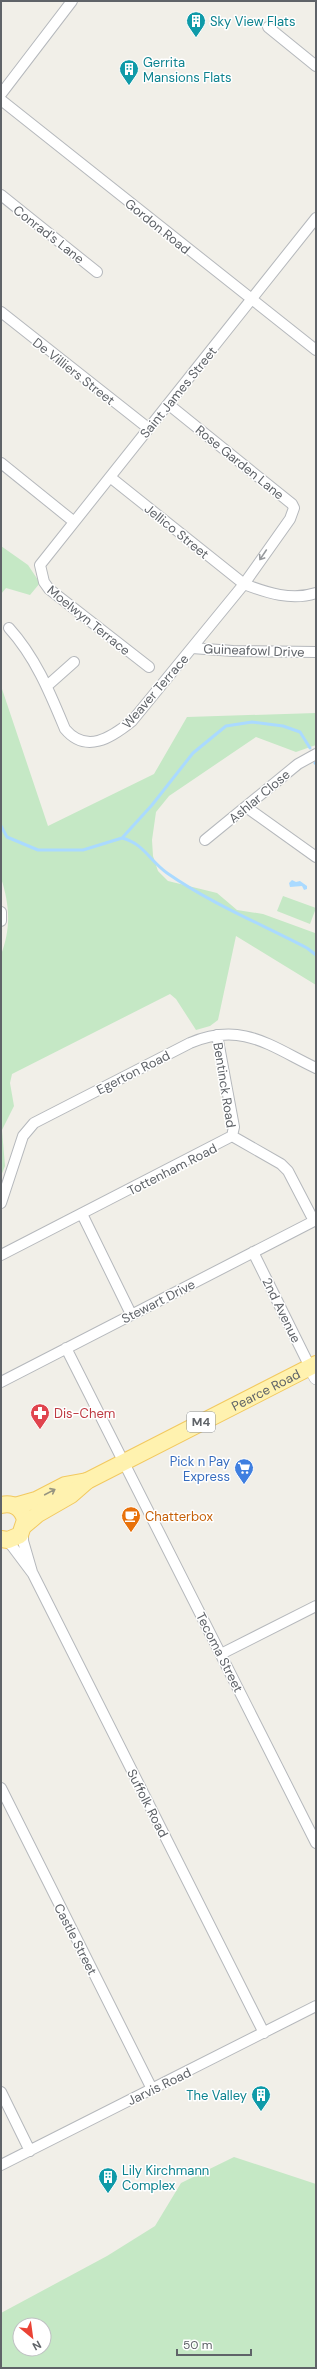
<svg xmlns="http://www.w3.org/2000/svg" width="317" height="2369" font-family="'DM Sans',sans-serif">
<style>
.green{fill:#c5e8c5;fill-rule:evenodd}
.water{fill:#aadaff}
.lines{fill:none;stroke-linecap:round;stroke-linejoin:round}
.stream{stroke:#aadaff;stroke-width:3}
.minor-casing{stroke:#b5b8bc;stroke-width:12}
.tertiary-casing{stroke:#b5b8bc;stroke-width:14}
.primary-casing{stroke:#f2c960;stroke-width:18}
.minor{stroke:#fff;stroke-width:10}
.tertiary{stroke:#fff;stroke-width:13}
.primary{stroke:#fff2af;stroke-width:16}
.oneway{stroke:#979a9d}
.oneway2{stroke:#979581}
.labels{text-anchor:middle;stroke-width:3;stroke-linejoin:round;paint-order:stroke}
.shield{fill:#fff;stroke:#8f9295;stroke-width:1}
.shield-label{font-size:12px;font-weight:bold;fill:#5f6368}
.culture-label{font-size:13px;fill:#0d838f;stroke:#fff;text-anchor:start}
.street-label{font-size:13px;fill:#5f6368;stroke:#fff}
.health-label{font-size:13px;fill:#be3a42;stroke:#fff;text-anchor:start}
.shop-label{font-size:13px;fill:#366cbe;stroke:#fff;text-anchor:end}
.food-label{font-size:13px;fill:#c56008;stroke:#fff;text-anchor:start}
</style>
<rect width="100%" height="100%" fill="#f1efe8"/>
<path class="green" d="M1 546 28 565 40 583 30 595 6 588 1 594Z
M1 686 48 826 154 774 187 717 316 713V745L296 752 256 737 169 796 156 812 152 840 153 856 158 871 168 881 217 893 237 910 263 914 315 933 316 985 236 936 218 1020 210 1026 196 1030 176 999 170 994 12 1074 10 1083 14 1106 2 1130 5 1166 1 1176V955C11 928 10 906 1 878Z
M283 896 316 908 310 924 277 911Z
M234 2157 316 2184V2368H1V2313L107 2256 155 2226 181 2183ZM20 2325H44V2349H20Z"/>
<path class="water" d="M292 880 296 882 300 881 307 886V889L304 890 302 886 290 887 289 883Z"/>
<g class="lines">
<path class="stream" d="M315 763 316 764
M1 826 7 837 38 850H83L122 838 152 805 193 753 226 726 252 722 283 726 300 732 310 748
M122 838C143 843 150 861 167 873 210 903 261 924 307 948L316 955"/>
<g class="minor-casing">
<path id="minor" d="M268 27 316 66
M1 94 72 1
M1 100 316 350
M1 195 97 272
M1 312 148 428
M1 463 73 521
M110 477 244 584C267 593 292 601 316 593
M9 628C36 658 50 693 65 729 86 754 111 738 132 721L244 584 290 519 294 508 292 504 168 404
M192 648 233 651 316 652
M149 667 49 589 44 582 40 565 316 218
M47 686 74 662
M246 807 316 857
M205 840 298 764 316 754
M1 912V921
M217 1035 234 1127 232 1136
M1 1203 23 1136 34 1123 190 1043C242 1021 270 1046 316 1068
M82 1214 131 1314
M253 1252 310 1367
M1 1255 232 1136 281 1164 288 1171 314 1221
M66 1348 316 1843
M1 1382 316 1220
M23 1530V1541L32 1572
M6 1540 12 1546 33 1574 264 2033
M221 1654 316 1606
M1 1788 152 2089
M1 2092 30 2151
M1 2165 316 2006"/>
</g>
<g class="tertiary-casing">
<path id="tertiary" d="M310 1367 316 1378"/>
</g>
<g class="primary-casing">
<g id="primary">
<path d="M1 1505C13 1502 22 1508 25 1520L20 1535 8 1540 1 1539"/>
<path d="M15 1506 36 1500 65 1485 87 1481"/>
<path id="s1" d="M25 1525 38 1514 71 1495 87 1481 316 1364"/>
</g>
</g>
<use href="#minor" class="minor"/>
<use href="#tertiary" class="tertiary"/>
<use href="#primary" class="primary"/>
</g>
<defs><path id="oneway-shaft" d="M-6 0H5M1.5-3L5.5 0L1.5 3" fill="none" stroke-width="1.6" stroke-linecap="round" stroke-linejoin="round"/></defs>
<use class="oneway" href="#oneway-shaft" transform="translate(263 555) rotate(124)"/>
<use class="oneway2" href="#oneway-shaft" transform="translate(50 1492) rotate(-28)"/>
<defs>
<g id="building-pin" transform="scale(1)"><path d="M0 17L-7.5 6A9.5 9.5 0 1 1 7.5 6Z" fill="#0f9aa8" stroke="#fff"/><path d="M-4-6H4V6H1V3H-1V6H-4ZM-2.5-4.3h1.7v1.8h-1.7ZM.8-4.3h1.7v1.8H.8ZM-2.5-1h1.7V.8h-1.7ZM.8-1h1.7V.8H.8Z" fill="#fff"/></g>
<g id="pharmacy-pin" transform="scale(1)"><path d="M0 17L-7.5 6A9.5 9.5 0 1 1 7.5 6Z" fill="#e0444e" stroke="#fff"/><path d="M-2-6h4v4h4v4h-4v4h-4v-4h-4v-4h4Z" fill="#fff"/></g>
<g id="supermarket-pin" transform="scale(1)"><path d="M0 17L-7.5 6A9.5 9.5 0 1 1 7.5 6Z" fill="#3f7fe0" stroke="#fff"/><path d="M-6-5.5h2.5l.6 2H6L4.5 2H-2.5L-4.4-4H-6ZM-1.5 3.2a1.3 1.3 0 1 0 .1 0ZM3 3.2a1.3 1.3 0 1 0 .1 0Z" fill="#fff"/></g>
<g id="cafe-pin" transform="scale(1)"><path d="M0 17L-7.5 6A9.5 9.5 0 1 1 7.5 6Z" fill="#e8710a" stroke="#fff"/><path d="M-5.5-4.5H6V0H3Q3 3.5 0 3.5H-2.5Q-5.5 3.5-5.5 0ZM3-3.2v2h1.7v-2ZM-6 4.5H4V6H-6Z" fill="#fff"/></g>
</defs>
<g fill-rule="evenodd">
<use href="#building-pin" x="196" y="21"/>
<use href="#building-pin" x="129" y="69"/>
<use href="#pharmacy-pin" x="40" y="1413"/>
<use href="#supermarket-pin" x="244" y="1468"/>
<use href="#cafe-pin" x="131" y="1516"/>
<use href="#building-pin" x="261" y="2095"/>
<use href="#building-pin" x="108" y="2177"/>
</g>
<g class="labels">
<rect class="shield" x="187" y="1412" width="28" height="20" rx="3"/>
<g class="shield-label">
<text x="201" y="1426">M4</text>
</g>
<g class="culture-label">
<text x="210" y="26">Sky View Flats</text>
<text x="143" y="67">Gerrita<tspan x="143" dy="15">Mansions Flats</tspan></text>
<text x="247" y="2100" text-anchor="end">The Valley</text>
<text x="122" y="2175">Lily Kirchmann<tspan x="122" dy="15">Complex</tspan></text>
</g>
<g class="street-label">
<text transform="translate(158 226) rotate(39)" y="5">Gordon Road</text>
<text transform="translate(49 234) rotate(38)" y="5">Conrad's Lane</text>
<text transform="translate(74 371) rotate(38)" y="5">De Villiers Street</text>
<text transform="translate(178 392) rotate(-51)" y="5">Saint James Street</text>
<text transform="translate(240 462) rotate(39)" y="5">Rose Garden Lane</text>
<text transform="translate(177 531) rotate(39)" y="5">Jellico Street</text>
<text transform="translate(89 620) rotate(39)" y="5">Moelwyn Terrace</text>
<text transform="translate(254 650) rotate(2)" y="5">Guineafowl Drive</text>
<text transform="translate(155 691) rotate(-49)" y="5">Weaver Terrace</text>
<text transform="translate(259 796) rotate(-40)" y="5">Ashlar Close</text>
<text transform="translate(133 1072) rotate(-27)" y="5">Egerton Road</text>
<text transform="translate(225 1085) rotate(81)" y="5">Bentinck Road</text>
<text transform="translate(172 1169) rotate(-27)" y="5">Tottenham Road</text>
<text transform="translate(158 1301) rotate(-27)" y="5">Stewart Drive</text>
<text transform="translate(282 1310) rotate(64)" y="5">2nd Avenue</text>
<text dy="5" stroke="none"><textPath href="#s1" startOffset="277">Pearce Road</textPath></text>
<text transform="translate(220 1652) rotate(63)" y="5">Tecoma Street</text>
<text transform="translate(148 1803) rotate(63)" y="5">Suffolk Road</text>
<text transform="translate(76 1939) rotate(63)" y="5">Castle Street</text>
<text transform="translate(159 2086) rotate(-26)" y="5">Jarvis Road</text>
</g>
<g class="health-label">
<text x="54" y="1418">Dis-Chem</text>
</g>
<g class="shop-label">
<text x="230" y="1466">Pick n Pay<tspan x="230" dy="15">Express</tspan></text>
</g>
<g class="food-label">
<text x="145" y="1521">Chatterbox</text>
</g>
</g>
<rect width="317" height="2369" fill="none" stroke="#5f6368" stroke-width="4"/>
<g transform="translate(32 2337) rotate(151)"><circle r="19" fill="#ffffff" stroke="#bfc1c3"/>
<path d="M0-3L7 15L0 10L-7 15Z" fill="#ea4335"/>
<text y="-6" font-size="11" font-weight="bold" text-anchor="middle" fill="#5f6368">N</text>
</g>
<path d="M177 2349v6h74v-6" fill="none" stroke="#5f6368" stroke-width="2"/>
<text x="183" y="2349" font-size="12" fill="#5f6368" stroke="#ffffff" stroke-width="3" paint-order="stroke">50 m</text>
</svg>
